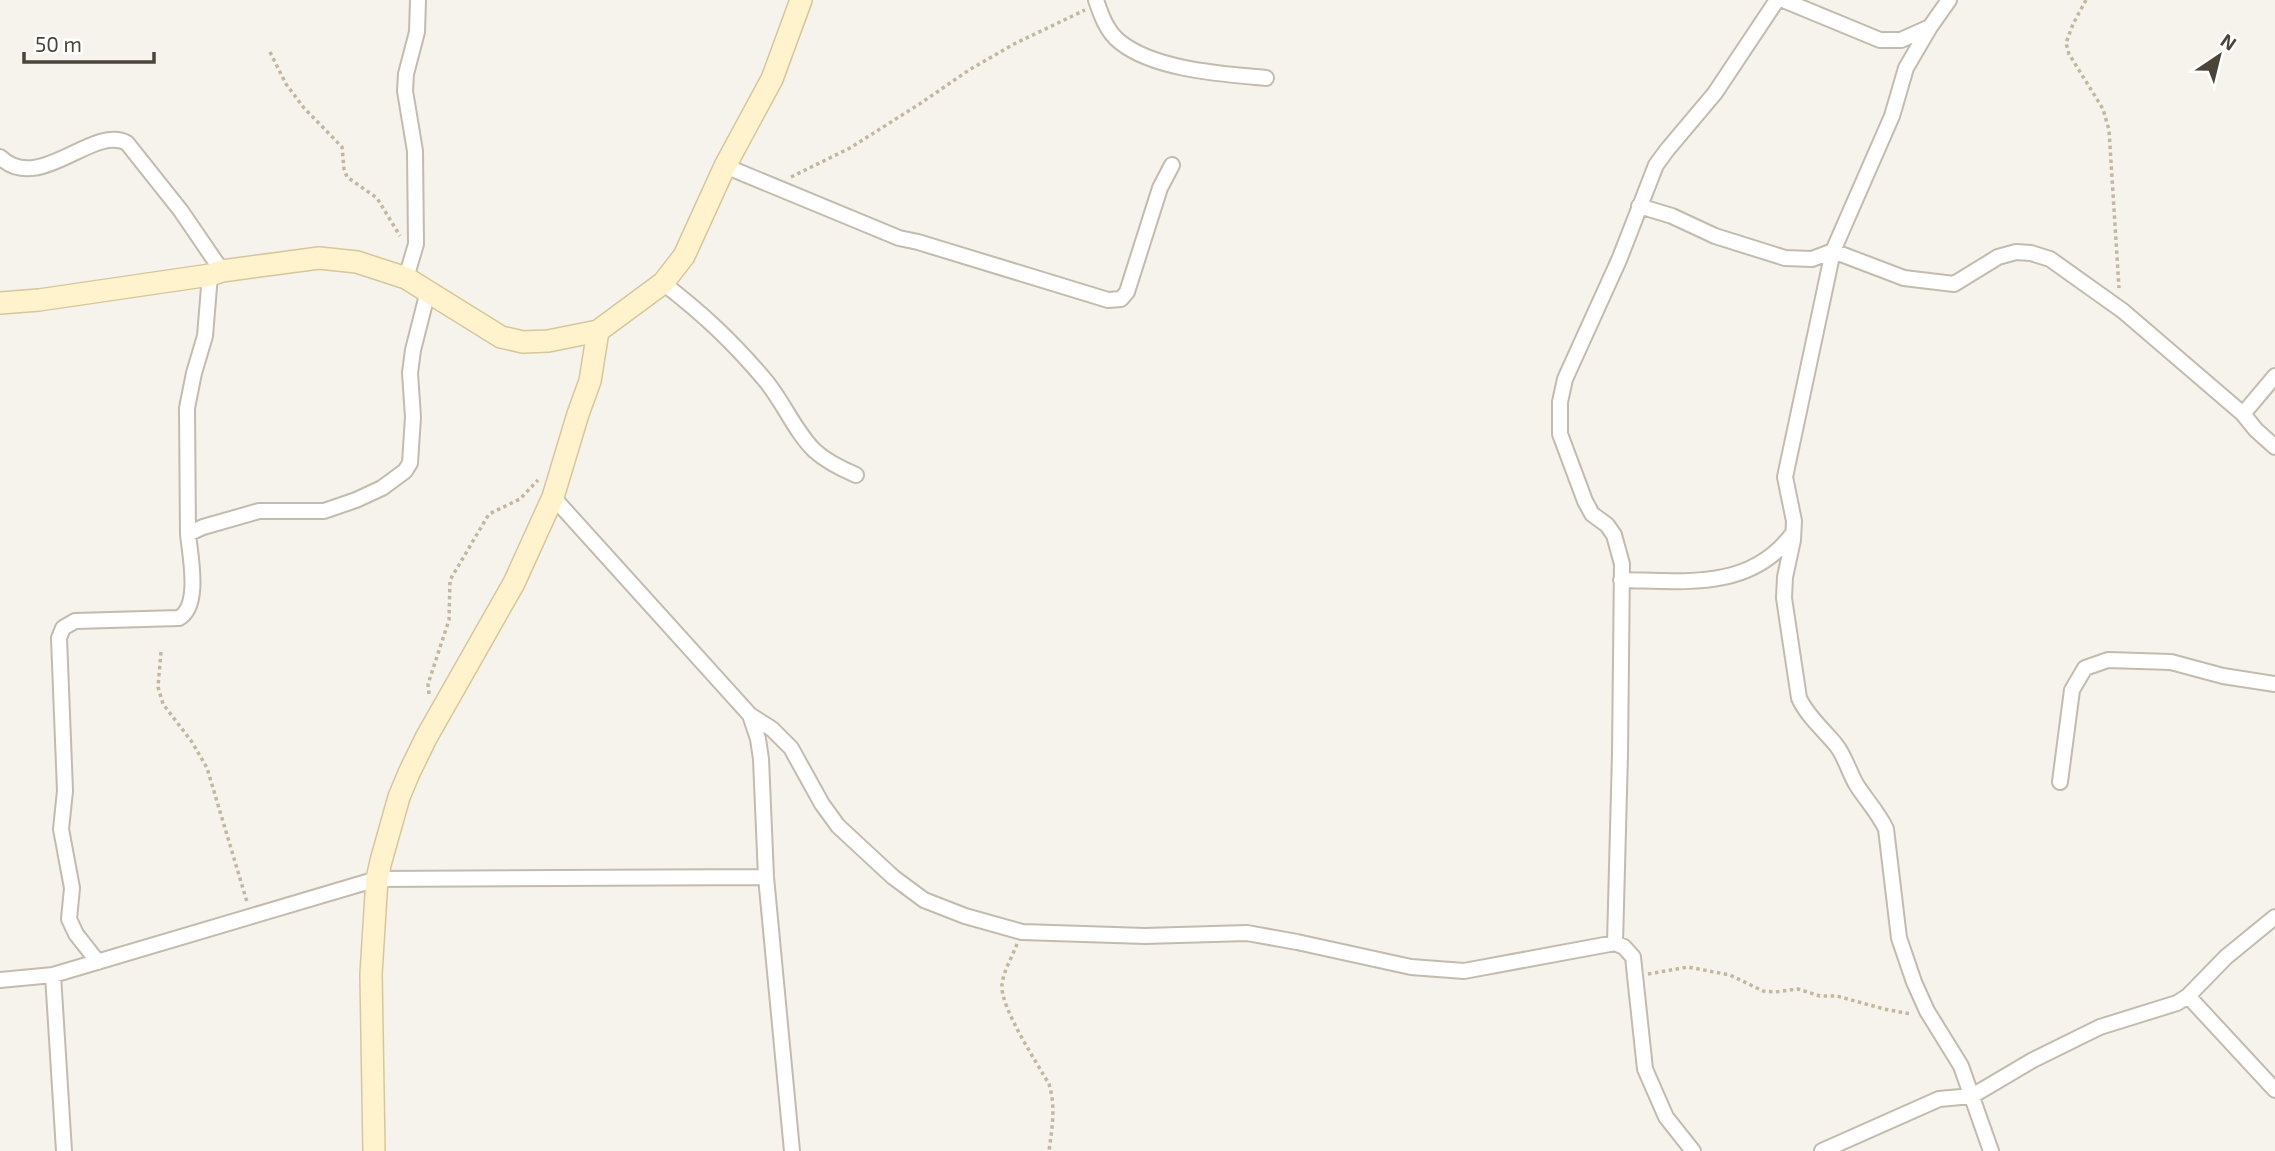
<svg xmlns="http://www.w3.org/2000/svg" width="2275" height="1151" font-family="'Exo 2',sans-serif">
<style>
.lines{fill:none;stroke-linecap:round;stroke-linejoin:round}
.street-casing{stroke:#c2bbae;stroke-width:18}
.secondary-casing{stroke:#d6c79b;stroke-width:24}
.path{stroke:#c4b79f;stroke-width:3.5;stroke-dasharray:3.5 3.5;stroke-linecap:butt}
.street{stroke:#fff;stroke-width:14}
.secondary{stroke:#fff3cd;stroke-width:21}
</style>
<rect width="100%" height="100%" fill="#f6f3ec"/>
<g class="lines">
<g class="street-casing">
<path id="street" d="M1096 0C1101 15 1107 32 1120 42 1155 70 1223 74 1266 78
M1783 0 1880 40H1901L1930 27 1949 0
M1930 27 1906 68 1892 116 1833 251 1785 477 1794 521 1793 540 1785 577 1784 598 1799 698C1807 716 1824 730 1836 745 1845 756 1849 772 1856 784 1866 800 1878 812 1886 829L1899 938 1914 982 1927 1011 1961 1066 1991 1151
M0 157C39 195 93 124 127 143L181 211 222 271
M725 166 899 238 918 242 1108 300 1121 299 1127 292 1160 188 1172 165
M1639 206 1672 216 1715 236 1785 258 1812 259 1833 251 1904 278 1954 284 1998 257 2016 252 2031 253 2050 259 2123 311 2243 414 2256 430 2275 447
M406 278 416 244 415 151 405 91 406 74 417 32 418 0
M663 283C703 314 732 341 765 380 783 401 795 432 815 451 826 461 842 469 856 475
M2243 414 2275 376
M553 497 750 715 772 729 791 748 822 804 838 826 893 877 924 900 965 916 1022 932 1145 936 1247 933 1297 942 1411 967 1464 971 1615 943 1624 947 1633 957 1645 1069 1666 1117 1693 1151
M188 534 187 408 194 373 205 336 210 275
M1621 580C1684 581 1751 591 1793 533
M750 715 758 739 761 759 766 877 792 1151
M2060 782 2072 690 2085 668 2108 660 2171 662 2223 676 2275 684
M1615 943 1620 754 1622 564 1614 535 1607 525 1592 514 1585 501 1560 434V402L1565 379 1619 260 1656 165 1667 150 1715 93 1777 0
M98 962 76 934 69 919 72 888 61 829 65 791 59 638 63 628 75 621 179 618C201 606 190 555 188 534L203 527 259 511H324L356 500 382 488 405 471 410 463 413 417 410 373 413 350 428 291
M53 975 64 1151
M0 980 53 975 377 879 766 877
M2188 996 2275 1090
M1822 1151 1939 1099 1972 1096 2033 1060 2100 1027 2177 1003 2188 996 2226 957 2275 917"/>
</g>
<g class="secondary-casing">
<path id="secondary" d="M0 303 39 300 210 275 222 271 319 258 357 262 406 278 501 337 523 342 548 341 598 331 663 283 684 256 725 166 772 79 801 0
M374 1151 371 974 377 879 381 861 399 797 409 773 426 738 514 583 553 497 578 414 590 381 598 331"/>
</g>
<path class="path" d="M2086 0 2073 24 2066 43 2069 54 2103 109 2109 130 2119 288
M270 52 286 84 304 108 342 147 344 169 347 177 377 198 400 236
M791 177 850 148 921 103 969 70 1014 44 1085 10
M161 652 158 687 163 704 192 742 207 768 247 902
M429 694 428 684 449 620 450 580 489 514 520 499 538 480
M1017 944C1012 957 1003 972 1002 985 1000 1007 1037 1063 1049 1084 1056 1107 1052 1128 1049 1151
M1648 974 1688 967 1730 975 1763 991 1775 992 1798 989 1820 996H1837L1884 1009 1911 1014"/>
<use href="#street" class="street"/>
<use href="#secondary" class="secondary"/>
</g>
<g transform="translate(2219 56) rotate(35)" stroke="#ffffff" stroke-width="5" paint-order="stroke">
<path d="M0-5L12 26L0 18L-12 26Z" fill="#4b4439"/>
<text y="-10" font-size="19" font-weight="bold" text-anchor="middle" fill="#4b4439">N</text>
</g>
<path d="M24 52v10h130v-10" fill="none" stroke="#4b4439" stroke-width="3.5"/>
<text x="35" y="52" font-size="21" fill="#4b4439" stroke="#ffffff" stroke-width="5" paint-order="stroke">50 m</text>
</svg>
